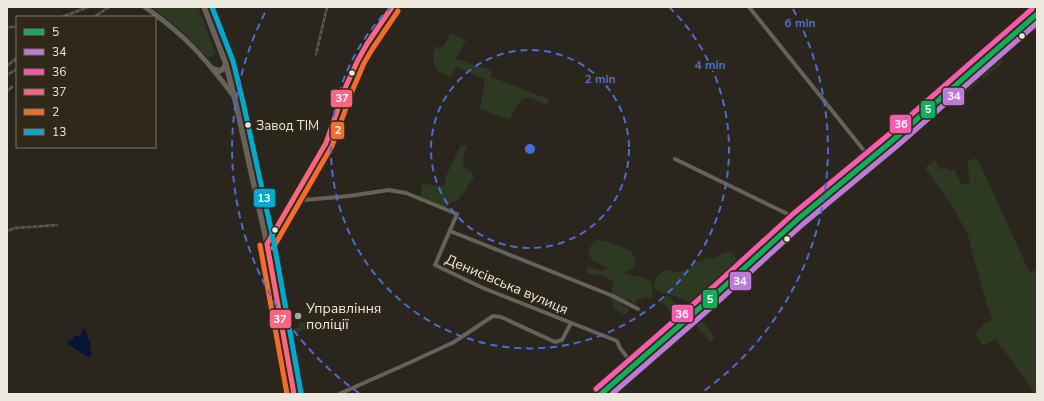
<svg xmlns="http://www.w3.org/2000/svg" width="1044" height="401" font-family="'Nunito Sans',sans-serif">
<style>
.green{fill:#2e3922}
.water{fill:#041633}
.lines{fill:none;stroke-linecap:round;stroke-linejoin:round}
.minor{stroke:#66615b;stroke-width:4}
.tertiary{stroke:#66615b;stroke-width:5}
.secondary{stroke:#69625b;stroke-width:5.5}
.trunk{stroke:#665f57;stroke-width:7}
.rail-casing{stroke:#605c55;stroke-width:2.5}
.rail{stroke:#302818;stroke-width:1;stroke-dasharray:3;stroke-linecap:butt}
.bus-1-casing{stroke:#302818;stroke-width:8}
.bus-2-casing{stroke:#302818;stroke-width:8}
.bus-3-casing{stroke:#302818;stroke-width:8}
.bus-4-casing{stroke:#302818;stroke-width:8}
.bus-5-casing{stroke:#302818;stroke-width:8}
.bus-6-casing{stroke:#302818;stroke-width:8}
.bus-1{stroke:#0daf5c;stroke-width:5}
.bus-2{stroke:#bd7bd9;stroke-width:5}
.bus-3{stroke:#f75aaf;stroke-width:5}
.bus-4{stroke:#fa6682;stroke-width:5}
.bus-5{stroke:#f36c2b;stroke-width:5}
.bus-6{stroke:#00a9ce;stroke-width:5}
.ring{fill:none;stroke:#476dd9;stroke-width:2;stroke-dasharray:7 5}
.bus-dot{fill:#ede8de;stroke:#302818;stroke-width:1.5}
.poi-dot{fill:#a9a49b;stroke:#302818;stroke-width:1.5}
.labels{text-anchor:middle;stroke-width:4;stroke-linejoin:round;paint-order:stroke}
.bus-label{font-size:13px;fill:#ede8de;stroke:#302818;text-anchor:start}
.street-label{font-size:14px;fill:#ede8de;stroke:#302818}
.poi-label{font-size:14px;fill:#ede8de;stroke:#302818;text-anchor:start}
.centre{fill:#476dd9;stroke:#302818;stroke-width:2}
.ring-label{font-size:12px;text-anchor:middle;font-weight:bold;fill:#476dd9;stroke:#302818;stroke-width:4;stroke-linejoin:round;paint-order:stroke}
.line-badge{stroke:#302818;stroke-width:1.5}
.badge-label{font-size:11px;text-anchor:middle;font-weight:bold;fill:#fff}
</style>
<rect width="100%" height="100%" fill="#2a261e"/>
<path class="green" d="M154 7H198L216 54 208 58 183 32 153 8Z
M451 33 466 40 456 59 491 70V77L548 99V102L546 104C541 104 537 100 532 98 520 93 514 112 510 120L480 109 485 79 456 67 451 78 437 70C433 60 431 57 436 47H443Z
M992 60 1004 61 984 79 978 73Z
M975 79H978L979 81 969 91 959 89 971 80Z
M461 145 467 147C464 155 459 164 467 169 471 172 472 173 474 177L460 198 457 201 451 202 445 209 417 198 419 195 421 194 422 191 421 188 423 184C426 185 430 184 433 185 438 185 441 188 445 184L446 176Z
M977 158 1030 273 1037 268V394H1033L1034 392 996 339 983 346 975 334 983 325 992 319 988 308 974 259 968 235 952 206 925 168 935 160 941 170 946 167 950 171 954 169 962 185 970 182 967 161Z
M597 240C604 240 628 248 632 253 641 263 632 272 622 273L647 279 651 283 653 290 651 300 647 297 642 299 638 298 635 304 632 303 630 299 622 302 621 305 627 307 629 310 627 313 624 315 613 308 614 305 610 299 613 293 611 290 615 282 601 275H594L588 274 587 267C592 268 597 268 601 271L608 268C600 264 588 261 589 251 590 245 593 243 597 240Z
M730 252C737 256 739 262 736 270L697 305 666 293C660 293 657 292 654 287L655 279C659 276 661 272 665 271 670 268 673 272 677 272 681 273 685 269 690 269 695 258 699 264 706 258 711 260 719 256 723 253Z
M668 295 680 310 673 315 661 301Z
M702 321 715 337 710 342 696 325Z
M305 322 307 329 290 336 288 331 299 327 298 323Z"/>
<path class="water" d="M84 329 86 330 87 336 91 344 90 349 91 353V357L86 356 68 344 69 340H72L74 336H80Z"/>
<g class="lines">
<path class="minor" d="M749 7 866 153
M675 159 798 219
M293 201 349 196 389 190 406 193 457 214 435 265 483 288 617 341 620 348 634 366
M450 231 613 296 638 309
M339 394 411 362 454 342 493 316 501 317 555 342 562 340 571 323"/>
<path class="tertiary" d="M145 7C156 15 167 23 177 32 199 51 216 73 233 95"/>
<path class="secondary" d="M204 7 226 64 236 104 267 244 294 394
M213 69 220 71 223 69 226 64
M267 244 326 143C336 119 342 92 354 68 364 46 379 27 392 7"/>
<path class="trunk" d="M601 394 718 292 798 219 892 141 1037 14"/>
<g class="rail-casing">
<path id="rail" d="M62 17 88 7
M94 17 109 7
M7 27H17
M316 54 327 7
M7 66 17 58
M7 75 17 69
M7 91 12 87
M7 231 15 228 57 225"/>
</g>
<use href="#rail" class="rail"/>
<g class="bus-1-casing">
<path id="bus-1" d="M601 394 718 292 798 219 892 141 1037 14"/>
</g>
<g class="bus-2-casing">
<path id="bus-2" d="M612 394 723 297 803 224 897 146 1037 23"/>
</g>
<g class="bus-3-casing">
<path id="bus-3" d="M596 389 713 287 793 214 887 136 1032 9"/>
</g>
<g class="bus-4-casing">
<path id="bus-4" d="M267 244 326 143 346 86 358 60 367 44 392 7
M267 244 294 394"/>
</g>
<g class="bus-5-casing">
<path id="bus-5" d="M260 245 287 394
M273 248 332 146 353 89 364 63 373 48 398 11"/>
</g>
<g class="bus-6-casing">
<path id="bus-6" d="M212 7 233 61 243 102 274 243 301 393"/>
</g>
<use href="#bus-1" class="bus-1"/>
<use href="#bus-2" class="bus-2"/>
<use href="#bus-3" class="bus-3"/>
<use href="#bus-4" class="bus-4"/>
<use href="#bus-5" class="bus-5"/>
<use href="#bus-6" class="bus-6"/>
</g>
<g class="ring">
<circle cx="530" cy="149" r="99"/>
<path d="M669 7A199 199 0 1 1 391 7"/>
<path d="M359 393A298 298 0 0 1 267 9M793 9A298 298 0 0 1 701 393"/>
</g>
<g class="bus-dot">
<circle cx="1022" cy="36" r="3.5"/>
<circle cx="352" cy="73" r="3.5"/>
<circle cx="248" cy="125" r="3.5"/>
<circle cx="275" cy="230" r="3.5"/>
<circle cx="787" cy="239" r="3.5"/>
</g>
<circle class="poi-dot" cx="298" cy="316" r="4"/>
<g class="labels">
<g class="bus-label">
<text x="256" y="130">Завод ТІМ</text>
</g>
<g class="street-label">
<text transform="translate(507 284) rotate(23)" y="5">Денисівська вулиця</text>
</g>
<g class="poi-label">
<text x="306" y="313">Управління<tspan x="306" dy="16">поліції</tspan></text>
</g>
</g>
<circle cx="530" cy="149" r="6" class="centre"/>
<g class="ring-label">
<text x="800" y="27">6 min</text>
<text x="710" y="69">4 min</text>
<text x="600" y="83">2 min</text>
</g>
<g class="line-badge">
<rect x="942" y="87" width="23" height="19" rx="4" fill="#bd7bd9"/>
<rect x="330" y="89" width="23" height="19" rx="4" fill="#fa6682"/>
<rect x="920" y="100" width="16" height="19" rx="4" fill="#0daf5c"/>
<rect x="889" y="114" width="23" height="20" rx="4" fill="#f75aaf"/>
<rect x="330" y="121" width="15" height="19" rx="4" fill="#f36c2b"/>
<rect x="253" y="188" width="23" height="20" rx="4" fill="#00a9ce"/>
<rect x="729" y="271" width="23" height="20" rx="4" fill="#bd7bd9"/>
<rect x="702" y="289" width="16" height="20" rx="4" fill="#0daf5c"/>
<rect x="671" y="304" width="23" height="19" rx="4" fill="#f75aaf"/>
<rect x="269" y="309" width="23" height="20" rx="4" fill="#fa6682"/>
</g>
<g class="badge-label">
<text x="954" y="100">34</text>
<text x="342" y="102">37</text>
<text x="928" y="113">5</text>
<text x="901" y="128">36</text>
<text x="338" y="134">2</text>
<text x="264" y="202">13</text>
<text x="740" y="285">34</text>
<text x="710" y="303">5</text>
<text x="682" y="318">36</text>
<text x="280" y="323">37</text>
</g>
<rect width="1044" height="401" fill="none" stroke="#ede8de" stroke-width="16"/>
<rect x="16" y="16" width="140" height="132" fill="#302818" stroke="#7c7567"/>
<rect x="24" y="29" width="20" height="6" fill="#0daf5c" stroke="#7c7567"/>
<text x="52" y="36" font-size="12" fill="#ede8de">5</text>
<rect x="24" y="49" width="20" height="6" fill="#bd7bd9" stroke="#7c7567"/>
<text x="52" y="56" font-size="12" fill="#ede8de">34</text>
<rect x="24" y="69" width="20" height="6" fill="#f75aaf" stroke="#7c7567"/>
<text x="52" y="76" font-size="12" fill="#ede8de">36</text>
<rect x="24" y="89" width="20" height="6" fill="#fa6682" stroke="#7c7567"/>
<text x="52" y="96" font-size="12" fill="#ede8de">37</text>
<rect x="24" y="109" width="20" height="6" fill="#f36c2b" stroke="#7c7567"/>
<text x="52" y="116" font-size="12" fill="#ede8de">2</text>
<rect x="24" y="129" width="20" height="6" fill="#00a9ce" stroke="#7c7567"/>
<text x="52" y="136" font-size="12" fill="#ede8de">13</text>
</svg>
